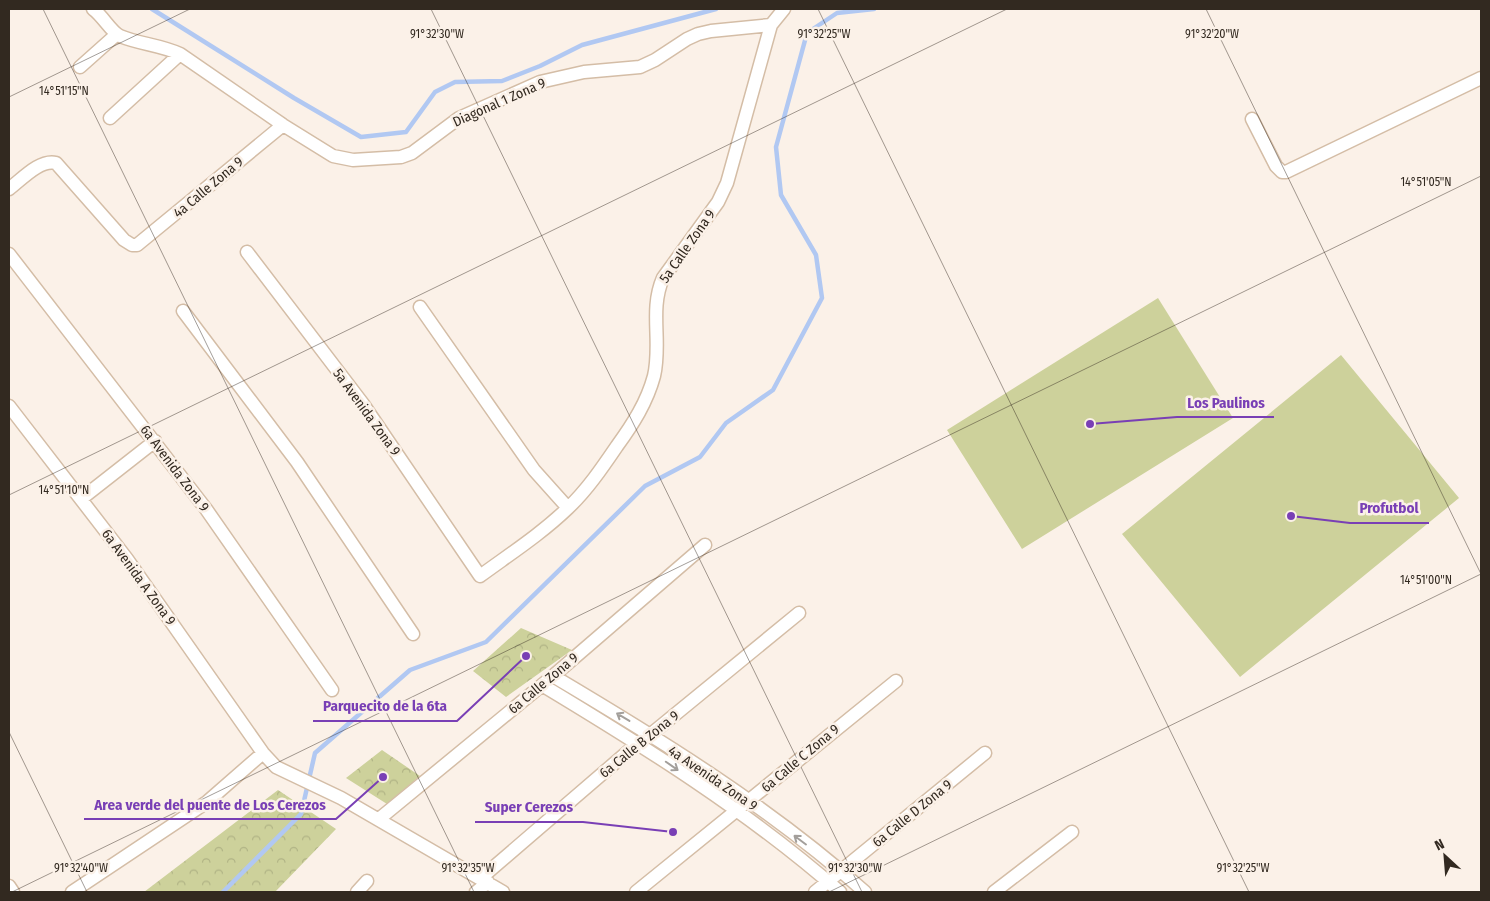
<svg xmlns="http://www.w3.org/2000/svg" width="1490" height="901" font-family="'Fira Sans Condensed',sans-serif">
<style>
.forest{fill:url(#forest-crowns)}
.pitch{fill:#cdd19b}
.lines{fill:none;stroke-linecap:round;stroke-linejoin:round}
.stream{stroke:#b1c8f2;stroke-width:4.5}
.minor-casing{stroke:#d4bda6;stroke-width:15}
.minor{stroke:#fff;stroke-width:12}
.oneway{stroke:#a39f9b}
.ticks{fill:none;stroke:#322920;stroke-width:1;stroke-opacity:0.45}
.labels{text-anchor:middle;stroke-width:5;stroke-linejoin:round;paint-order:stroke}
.street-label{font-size:14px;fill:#322920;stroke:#fbf1e8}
.ticks-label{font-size:12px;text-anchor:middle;fill:#322920;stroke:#fbf1e8;stroke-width:5;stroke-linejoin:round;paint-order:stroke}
.leader{fill:none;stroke:#793fb5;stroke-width:2}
.callout-dot{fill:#793fb5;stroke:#fbf1e8;stroke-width:2}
.callout-label{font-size:15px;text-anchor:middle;font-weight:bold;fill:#793fb5;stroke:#fbf1e8;stroke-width:5;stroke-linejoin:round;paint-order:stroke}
</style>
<defs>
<pattern id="forest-crowns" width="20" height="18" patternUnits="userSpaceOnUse" patternTransform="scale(1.25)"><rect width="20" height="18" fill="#cdd19b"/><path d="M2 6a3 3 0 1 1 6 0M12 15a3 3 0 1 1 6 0" fill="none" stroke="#b0b385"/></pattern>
</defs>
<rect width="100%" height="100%" fill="#fbf1e8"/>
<path class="forest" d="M521 628 572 650 506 697 473 671Z
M382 750 420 776 387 804 346 778Z
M278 790 336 829 275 892H144Z"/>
<path class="pitch" d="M1158 298 1233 418 1022 549 947 430Z
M1341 355 1459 498 1240 677 1122 534Z"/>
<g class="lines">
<path class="stream" d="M152 9 294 98 361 137 406 132 435 92 455 82 502 81 540 66 582 45 716 9
M223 892 301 814 315 753 410 670 486 642 645 486 700 457 726 423 773 390 822 298 816 255 781 195 776 147 807 33 837 13 874 9"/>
<g class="minor-casing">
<path id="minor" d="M93 9C103 16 111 32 120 36 139 44 161 45 180 54L283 125 333 156 353 160 401 157 412 153 459 118 540 82 584 72 640 67 655 60 687 39 698 34 711 31 771 25
M80 67 117 34
M110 118 180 54
M1252 119 1276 166 1282 172H1286L1481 78
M9 189C22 179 40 159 56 163L124 240 132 245H137L283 125
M247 252 363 404 480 576C510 554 541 534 568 508 587 490 602 468 617 446 633 424 647 402 654 376 662 342 649 310 663 278L718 202 727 183 771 25 784 9
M9 254 206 509 332 690
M420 307 534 470 568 508
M183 311 297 462 413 634
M9 406 127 559 263 753 276 767 341 798 503 892
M81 499 155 441
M553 676C661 740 771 808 865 892
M542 685C645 747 749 812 840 892
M379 819 553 676 705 545
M481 878 638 743 650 735 799 613
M9 886 13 892
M72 892 207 802 263 753
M357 892 367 881
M476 892 488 882
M636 892 896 681
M815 892 985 753
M994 892 1072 832"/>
</g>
<use href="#minor" class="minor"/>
</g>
<defs><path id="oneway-shaft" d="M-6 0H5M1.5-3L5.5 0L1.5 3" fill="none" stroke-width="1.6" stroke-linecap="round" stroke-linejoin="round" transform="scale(1.25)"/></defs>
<g class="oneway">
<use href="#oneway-shaft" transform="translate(623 717) rotate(-149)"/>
<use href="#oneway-shaft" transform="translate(672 766) rotate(35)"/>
<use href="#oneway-shaft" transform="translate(800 840) rotate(-143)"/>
</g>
<path class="ticks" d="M43 9 474 892M431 9 862 892M818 9 1249 892M1206 9 1481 574M9 97 190 9M9 495 1007 9M9 732 87 892M12 892 1481 176M829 892 1481 574"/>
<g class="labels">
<g class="street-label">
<text transform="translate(499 102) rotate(-24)" y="5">Diagonal 1 Zona 9</text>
<text transform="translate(208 187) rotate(-40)" y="5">4a Calle Zona 9</text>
<text transform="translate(687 246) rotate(-55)" y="5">5a Calle Zona 9</text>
<text transform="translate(367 412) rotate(54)" y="5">5a Avenida Zona 9</text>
<text transform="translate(175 468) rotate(53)" y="5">6a Avenida Zona 9</text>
<text transform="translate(139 577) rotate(54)" y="5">6a Avenida A Zona 9</text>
<text transform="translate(543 683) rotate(-40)" y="5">6a Calle Zona 9</text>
<text transform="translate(639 744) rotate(-39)" y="5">6a Calle B Zona 9</text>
<text transform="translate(800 758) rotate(-40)" y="5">6a Calle C Zona 9</text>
<text transform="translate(713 778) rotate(34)" y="5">4a Avenida Zona 9</text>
<text transform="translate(912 813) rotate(-39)" y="5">6a Calle D Zona 9</text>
</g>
</g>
<g class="ticks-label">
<text x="1212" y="38">91°32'20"W</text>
<text x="437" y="38">91°32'30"W</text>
<text x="824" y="38">91°32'25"W</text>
<text x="64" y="95">14°51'15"N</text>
<text x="1426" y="186">14°51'05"N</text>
<text x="64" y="494">14°51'10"N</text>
<text x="1426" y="584">14°51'00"N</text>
<text x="81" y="872">91°32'40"W</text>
<text x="468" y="872">91°32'35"W</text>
<text x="855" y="872">91°32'30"W</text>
<text x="1243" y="872">91°32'25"W</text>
</g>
<path class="leader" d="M1090 424L1177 417H1274M1291 516L1350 523H1429M526 656L457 721H313M383 777L336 819H84M673 832L583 822H475"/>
<g class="callout-dot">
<circle cx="1090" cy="424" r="5"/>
<circle cx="1291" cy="516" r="5"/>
<circle cx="526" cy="656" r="5"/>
<circle cx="383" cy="777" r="5"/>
<circle cx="673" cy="832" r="5"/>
</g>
<g class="callout-label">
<text x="1226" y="408">Los Paulinos</text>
<text x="1389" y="513">Profutbol</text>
<text x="385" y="711">Parquecito de la 6ta</text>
<text x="210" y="810">Area verde del puente de Los Cerezos</text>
<text x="529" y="812">Super Cerezos</text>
</g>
<rect width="1490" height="901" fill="none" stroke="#322920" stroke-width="20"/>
<g transform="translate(1445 856) rotate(334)" stroke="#fbf1e8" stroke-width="4" paint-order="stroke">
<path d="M0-4L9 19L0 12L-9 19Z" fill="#322920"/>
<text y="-8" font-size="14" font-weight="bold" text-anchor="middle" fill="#322920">N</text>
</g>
</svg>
